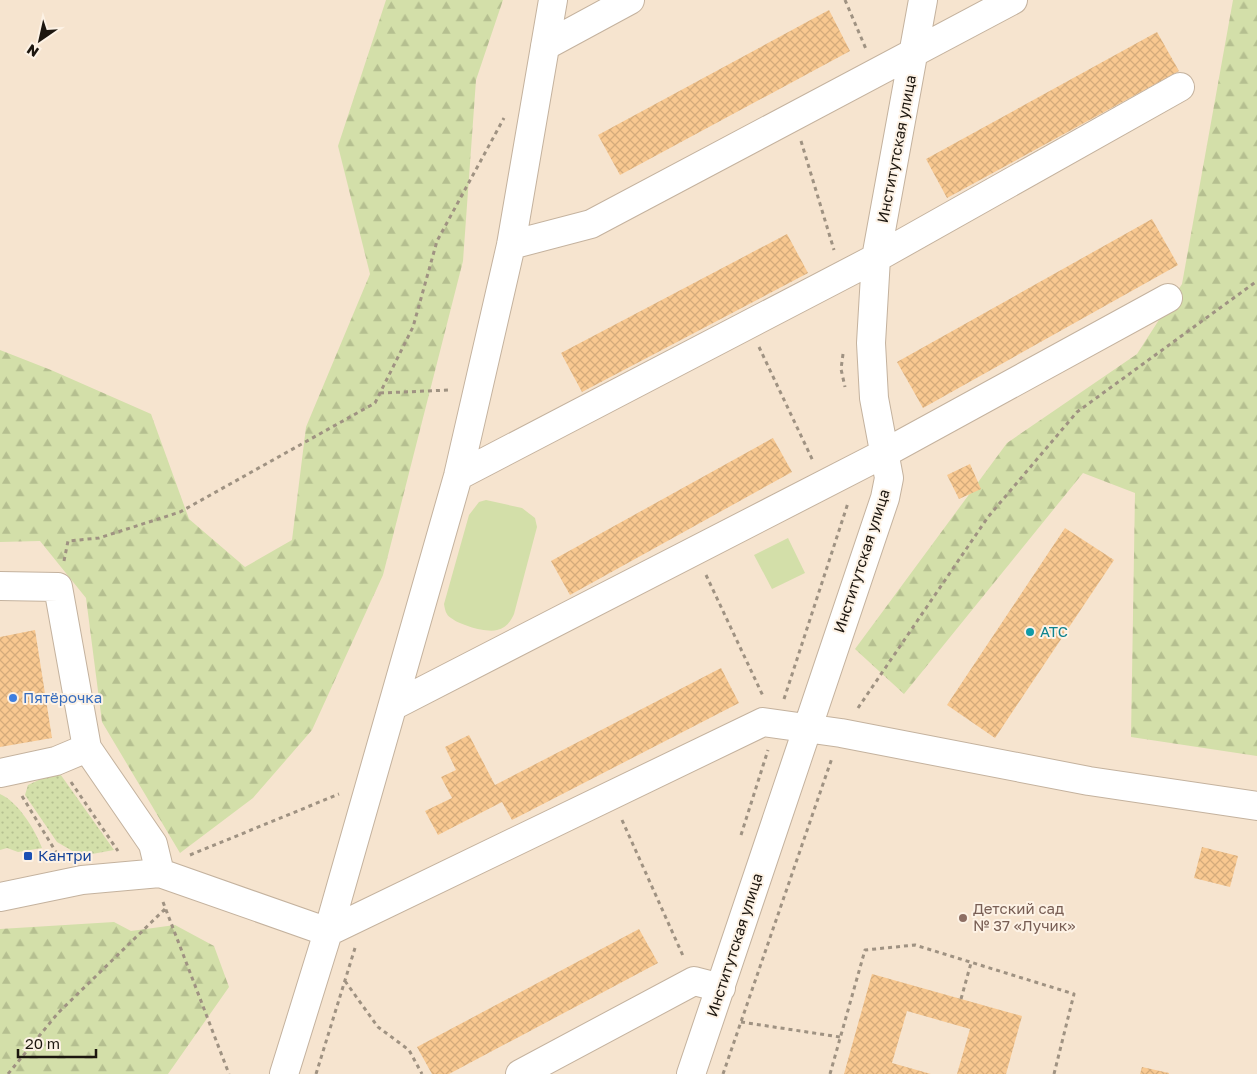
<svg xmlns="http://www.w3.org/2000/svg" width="1257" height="1074" font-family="'Golos Text',sans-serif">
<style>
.grass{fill:url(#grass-dots)}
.forest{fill:url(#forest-firs)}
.park{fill:#d3dfa9}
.building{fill:url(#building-cross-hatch)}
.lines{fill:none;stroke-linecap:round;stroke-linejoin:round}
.minor-casing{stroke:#c4b29e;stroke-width:30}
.path{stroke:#9f9282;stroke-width:3;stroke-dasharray:4 4;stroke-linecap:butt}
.minor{stroke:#fff;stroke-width:28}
.culture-dot{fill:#0f9aa8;stroke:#fdf2e5;stroke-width:2}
.shop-dot{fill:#3f7fe0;stroke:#fdf2e5;stroke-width:2}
.transit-dot{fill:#1a4fb4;stroke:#fdf2e5;stroke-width:2}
.education-dot{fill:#8d6e63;stroke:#fdf2e5;stroke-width:2}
.labels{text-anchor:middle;stroke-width:4;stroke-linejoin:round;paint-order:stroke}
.street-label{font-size:15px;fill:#1c160f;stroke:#fdf2e5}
.culture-label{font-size:15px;fill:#0d838f;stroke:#fdf2e5;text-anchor:start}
.shop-label{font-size:15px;fill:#366cbe;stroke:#fdf2e5;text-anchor:start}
.transit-label{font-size:15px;fill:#164399;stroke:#fdf2e5;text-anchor:start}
.education-label{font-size:15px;fill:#785e54;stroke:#fdf2e5;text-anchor:start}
</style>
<defs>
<pattern id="grass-dots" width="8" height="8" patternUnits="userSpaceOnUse" patternTransform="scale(1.25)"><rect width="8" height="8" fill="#d3dfa9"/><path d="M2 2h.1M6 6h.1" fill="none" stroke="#b5bf90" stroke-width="1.8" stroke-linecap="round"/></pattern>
<pattern id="forest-firs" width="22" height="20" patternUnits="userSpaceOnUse" patternTransform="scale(1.25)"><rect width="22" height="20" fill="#d3dfa9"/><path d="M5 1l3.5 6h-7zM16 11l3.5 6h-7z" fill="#b5bf90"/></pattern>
<pattern id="building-cross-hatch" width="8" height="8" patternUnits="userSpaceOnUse" patternTransform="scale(1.25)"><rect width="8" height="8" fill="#f8c890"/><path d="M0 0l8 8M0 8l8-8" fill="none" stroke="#d4ab7b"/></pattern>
</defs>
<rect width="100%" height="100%" fill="#f6e4cf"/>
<path class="grass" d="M58 771 114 850 81 856 57 842 25 795 28 785Z
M0 794C18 802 35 829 42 848L18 852 7 848 0 850Z"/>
<path class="forest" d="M386 0H503L476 80 463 261 383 575 312 730 253 798 180 853 102 722 86 598 40 541 0 542V350L51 370 151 414 189 519 245 567 292 540 306 427 370 274 338 146Z
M1233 0H1257V756L1131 737 1135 493 1083 473 904 694 855 649 1007 443 1137 354 1182 284Z
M114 922 131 931 175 925 214 946 229 987 168 1074H0V929Z"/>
<path class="park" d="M486 500 522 508 535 518 537 527 514 614C511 621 506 628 497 630 486 633 460 625 451 618 446 615 445 610 444 604L469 515 479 502Z
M788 538 805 573 772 589 754 555Z"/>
<path class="building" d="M829 10 850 51 620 175 598 135Z
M1157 32 1179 71 947 198 926 159Z
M1152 219 1178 265 923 408 897 362Z
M787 234 808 273 582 392 561 353Z
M773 438 792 472 570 595 551 561Z
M970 464 981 489 959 499 947 475Z
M1065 528 1114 560 995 738 947 705Z
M35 630 52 738 0 747V637Z
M721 668 739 703 512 820 502 802 438 835 425 811 452 798 441 777 456 770 445 747 469 735 495 785Z
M1202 847 1238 856 1230 887 1194 878Z
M639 929 658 963 449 1074H432L417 1047Z
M872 974 1022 1016 1006 1074H957L970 1029 907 1011 892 1063 931 1074H844Z
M1142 1067 1169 1073V1074H1140Z"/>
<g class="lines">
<g class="minor-casing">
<path id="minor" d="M545 46 630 0
M511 245 591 224 1013 0
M458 476 876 258 1180 87
M0 586 58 587 87 748 153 844 160 873
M393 706 883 454 1168 298
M0 773 56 761 87 748
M0 897 82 880 160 873 328 932 763 722 841 733 1089 781 1257 806
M284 1074 328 932 458 476 511 245 553 0
M520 1074 694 981 721 988
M691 1074 885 498 889 478 874 398 871 343 876 258 923 0"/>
</g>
<path class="path" d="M845 0 866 49
M801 141 834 250
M759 347 813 461
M843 354 841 369 845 387
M380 393 450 390
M64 561 68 541 99 538 180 512 375 403 413 327 437 241 504 118
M706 575 763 696
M784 699 848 503
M858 708 988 517 1077 412 1257 281
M71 782 118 851
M22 796 59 857
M622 820 684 958
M741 835 768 750
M190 855 339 794
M163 902 229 1074
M345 981 378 1027 409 1050 422 1074
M961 999 971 963
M741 1022 840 1037
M8 1074 58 1013 166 908
M316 1074 355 948
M723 1074 832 758
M830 1074 865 950 915 945 1074 994 1054 1074"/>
<use href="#minor" class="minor"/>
</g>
<circle class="culture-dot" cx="1030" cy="632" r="5"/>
<circle class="shop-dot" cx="13" cy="698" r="5"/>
<rect class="transit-dot" x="23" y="851" width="10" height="10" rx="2.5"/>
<circle class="education-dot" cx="963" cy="918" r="5"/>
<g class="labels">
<g class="street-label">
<text transform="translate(897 149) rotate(-79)" y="5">Институтская улица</text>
<text transform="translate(862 561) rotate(-72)" y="5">Институтская улица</text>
<text transform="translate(735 945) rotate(-72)" y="5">Институтская улица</text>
</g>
<g class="culture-label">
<text x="1040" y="637">АТС</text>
</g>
<g class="shop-label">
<text x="23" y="703">Пятёрочка</text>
</g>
<g class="transit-label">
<text x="38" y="861">Кантри</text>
</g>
<g class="education-label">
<text x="973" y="914">Детский сад<tspan x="973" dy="17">№ 37 «Лучик»</tspan></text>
</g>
</g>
<g transform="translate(40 40) rotate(214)" stroke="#fdf2e5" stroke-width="4" paint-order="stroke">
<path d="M0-4L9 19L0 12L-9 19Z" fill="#1c160f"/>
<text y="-8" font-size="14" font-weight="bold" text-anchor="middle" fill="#1c160f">N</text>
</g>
<path d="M18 1049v8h78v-8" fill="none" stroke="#1c160f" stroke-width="2.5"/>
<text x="25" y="1049" font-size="15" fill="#1c160f" stroke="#fdf2e5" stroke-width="4" paint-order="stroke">20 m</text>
</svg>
